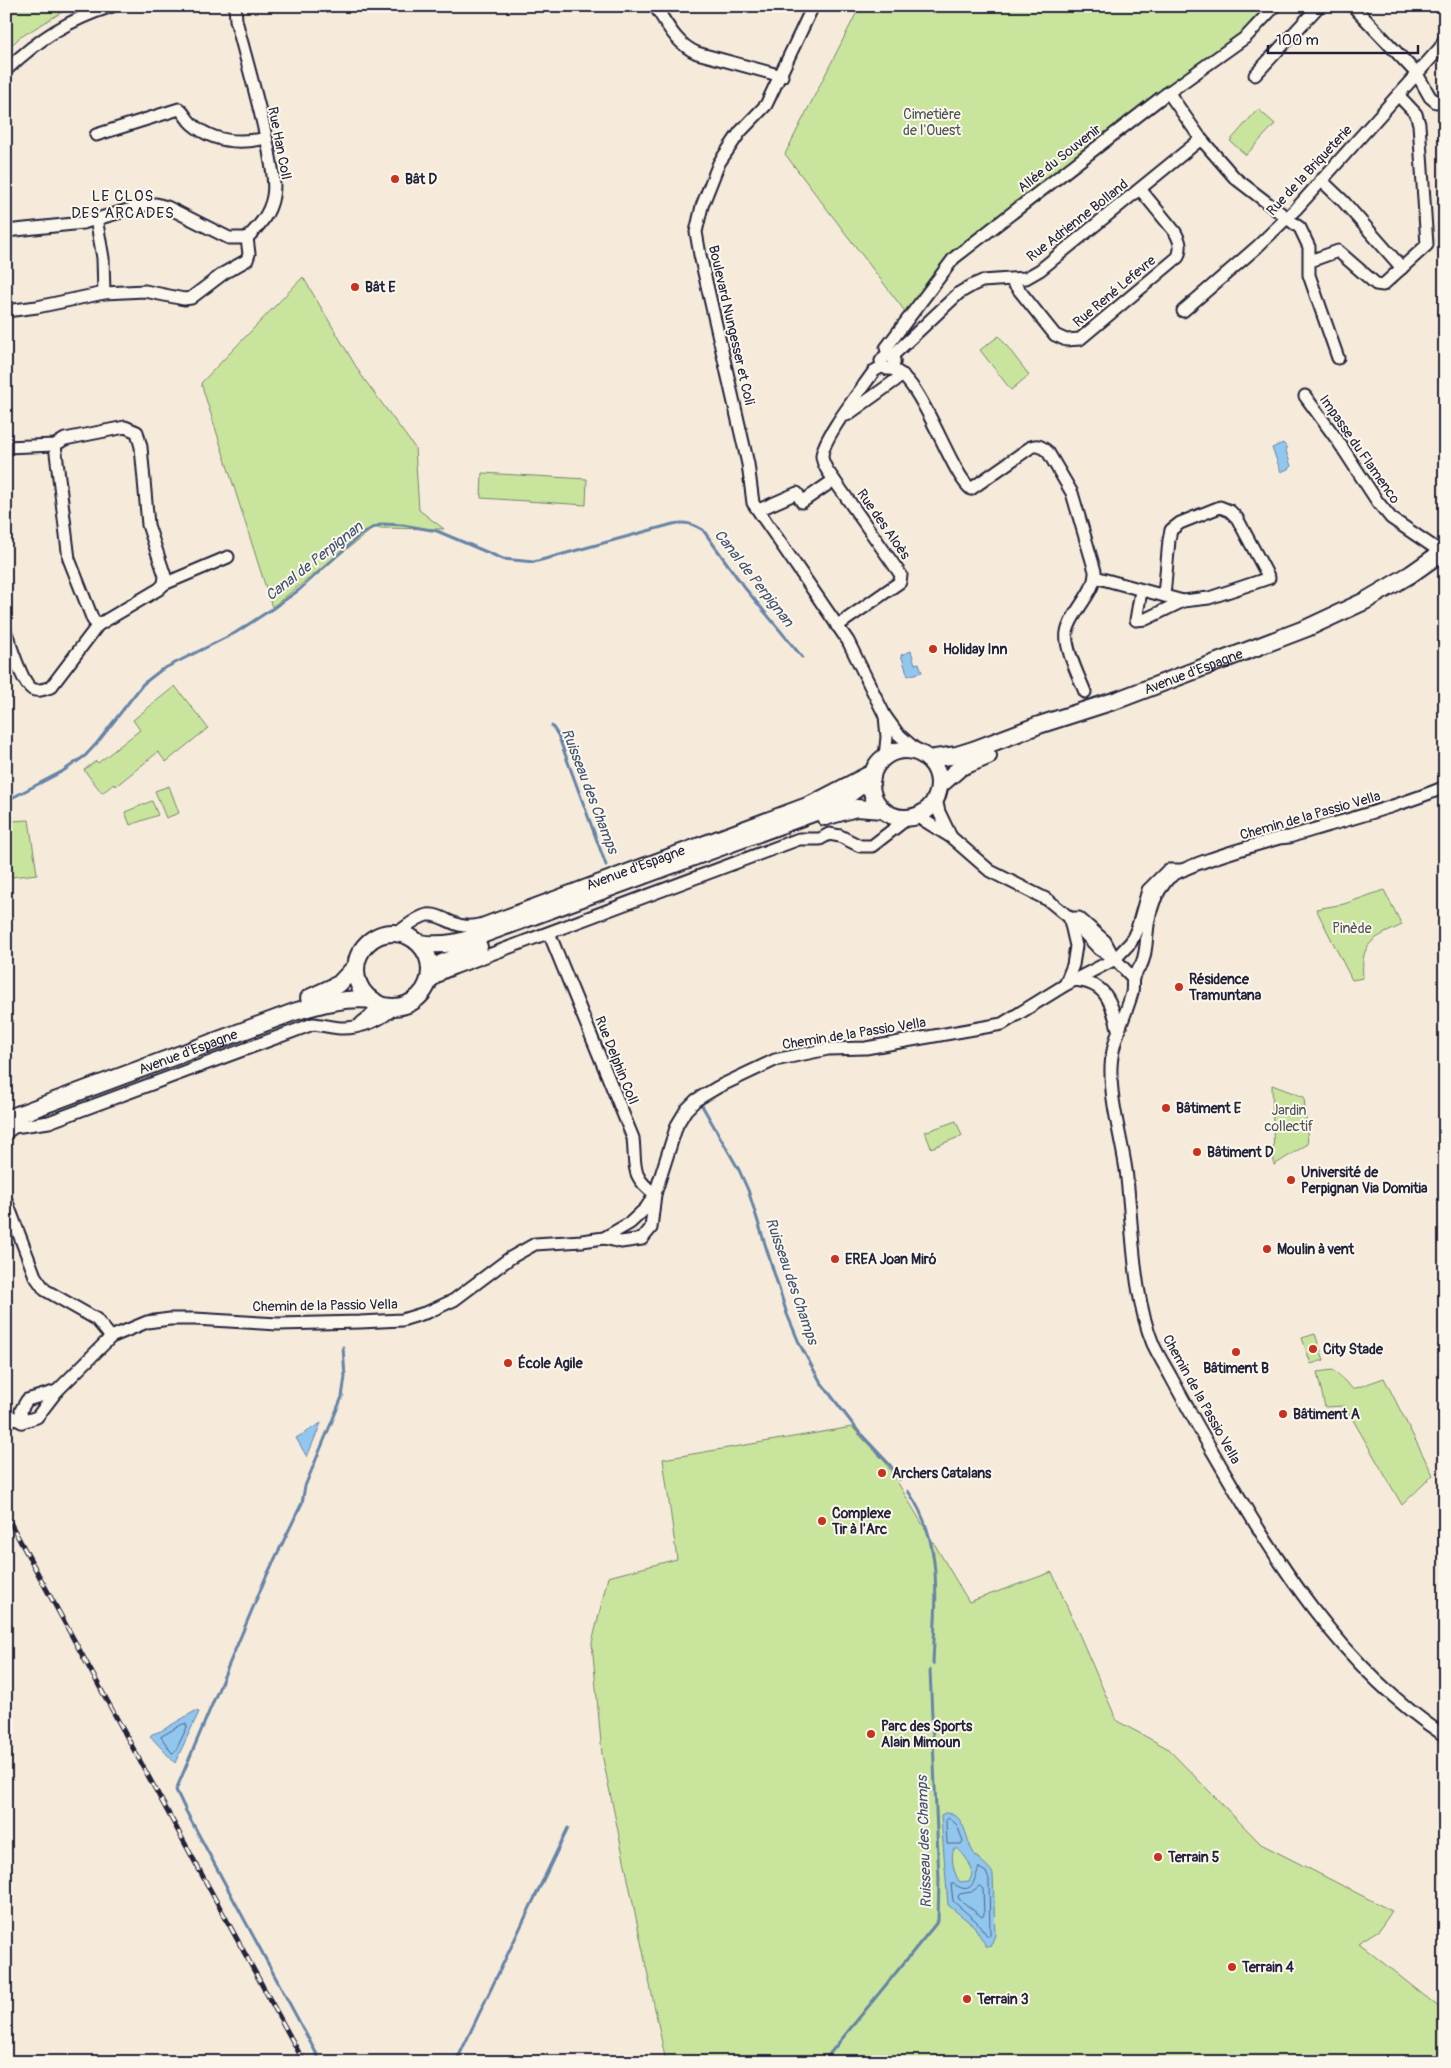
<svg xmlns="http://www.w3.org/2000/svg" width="1451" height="2068" font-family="Pangolin,sans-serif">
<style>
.green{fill:#c9e59d;stroke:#76846c}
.water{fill:#91c6ef;stroke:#6584a7;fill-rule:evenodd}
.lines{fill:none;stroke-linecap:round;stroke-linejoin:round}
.shore{stroke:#4e6483;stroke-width:1}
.stream{stroke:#6584a7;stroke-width:3}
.street-casing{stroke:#22223b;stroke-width:15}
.secondary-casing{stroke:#22223b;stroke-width:20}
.street{stroke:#fbf7ec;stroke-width:11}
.secondary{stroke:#fbf7ec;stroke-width:16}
.rail-casing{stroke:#22223b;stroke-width:5}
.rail{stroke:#fbf7ec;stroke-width:3;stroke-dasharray:9;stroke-linecap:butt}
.poi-dot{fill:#c8321e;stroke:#fbf7ec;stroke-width:2}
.labels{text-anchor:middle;stroke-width:4;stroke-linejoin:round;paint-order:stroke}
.park-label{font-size:14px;fill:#4c5354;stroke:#fbf7ec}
.street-label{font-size:14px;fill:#22223b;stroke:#fbf7ec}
.poi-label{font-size:14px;font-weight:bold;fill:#22223b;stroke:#fbf7ec;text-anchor:start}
.neighbourhood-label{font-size:15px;letter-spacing:1px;fill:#22223b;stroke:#fbf7ec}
.water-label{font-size:15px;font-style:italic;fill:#435371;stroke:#fbf7ec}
</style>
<rect width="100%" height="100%" fill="#f6ebdb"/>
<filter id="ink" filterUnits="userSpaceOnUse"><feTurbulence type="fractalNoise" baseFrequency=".02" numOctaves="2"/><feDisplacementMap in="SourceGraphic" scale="10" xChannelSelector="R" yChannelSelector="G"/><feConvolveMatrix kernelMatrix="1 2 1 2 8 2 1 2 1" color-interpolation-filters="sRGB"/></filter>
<g filter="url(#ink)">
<path class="green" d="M6 6H72L19 38 6 51Z
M860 6H1265L1238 36 1046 178 952 255 907 314 785 154Z
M1258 109 1275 124 1246 155 1230 141Z
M303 277 361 375 415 448 419 510 444 529 374 528 272 607 201 383Z
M999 336 1029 375 1011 390 980 350Z
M482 473 587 479 586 505 481 498Z
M175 686 208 728 166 762 158 752 116 786 114 784 102 793 84 770 96 761 98 763 140 730 133 720Z
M169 786 179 813 166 818 155 791Z
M152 801 158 815 130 825 125 812Z
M29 820 37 874 12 877 6 841V823L11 821Z
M1384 890 1402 925C1373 939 1360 941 1363 978L1352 980 1316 909 1344 904Z
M1272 1085 1304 1097 1308 1144 1274 1165Z
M956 1121 962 1136 931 1148 925 1132Z
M1315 1334 1324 1360 1311 1364 1302 1338Z
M1333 1370 1353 1389 1384 1378 1433 1475 1402 1505 1345 1406 1325 1407 1317 1372Z
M852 1427 886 1463 969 1602 1052 1572 1117 1721 1167 1748 1261 1844 1392 1911 1379 1930 1358 1943 1445 2012V2062H666L602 1754 592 1643 608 1577 677 1559 663 1459Z"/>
<path class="water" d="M1283 443 1287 448 1286 451 1291 466 1288 469 1281 472 1272 448Z
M911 651 915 664 919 663 922 672 908 676 901 655Z
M321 1423 307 1457 296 1438Z
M195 1711 199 1712 175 1763 150 1736 152 1734 161 1731Z
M945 1813C950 1813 954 1814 957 1817 965 1824 967 1840 972 1850 977 1860 988 1864 993 1874L995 1935 990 1947 986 1946 974 1926 948 1905 941 1818V1815ZM954 1849H958C966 1857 977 1870 969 1881L960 1882C954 1875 950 1857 954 1849Z"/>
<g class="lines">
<path class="shore" d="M183 1724H186L187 1727 175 1752 172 1753 161 1737Z
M949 1818 957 1825 963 1841 961 1844H947L946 1821Z
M979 1868 986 1872 989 1880 990 1934 988 1937 977 1922 953 1901 951 1884H954C973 1897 974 1879 979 1868Z
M980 1886 983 1889 984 1915 982 1917 959 1899 958 1896 960 1894 971 1892Z"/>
<path class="stream" d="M552 726 558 735 606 865
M6 801 63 771 85 756 97 743 143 684 161 670 235 633 272 609 299 590 359 536 372 528 383 524 403 525 437 531 503 559 534 562 673 524C685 522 692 523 703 530L744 587 802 657
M700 1102 739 1170 748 1190 787 1314 800 1345 820 1381 858 1431 889 1464 900 1479
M908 1491C945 1543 935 1604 933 1664
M321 2062 186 1811 176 1790 265 1579 302 1503 305 1486 342 1397 345 1377 343 1347
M456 2062 568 1828
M823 2062 938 1921 939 1879 930 1670"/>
<g class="street-casing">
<g id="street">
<path d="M655 6C667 24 676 44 697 53L782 76"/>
<path d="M813 6 766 105 740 132 719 163 702 206 696 232 700 255 748 464 753 503 848 641 885 716 898 734 920 753"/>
<path d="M1353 6 1417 74 1430 97 1436 102 1445 100"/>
<path d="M6 70C40 38 68 20 112 6"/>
<path d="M1255 75 1319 6"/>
<path d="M1168 92 1201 139 1235 178 1300 228 1309 247V275L1338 358"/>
<path d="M96 135 179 109C185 113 186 119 192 124 213 142 240 144 266 138"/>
<path d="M1321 180 1343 201 1402 268"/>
<path d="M96 218 103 258 104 293"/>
<path d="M6 231 83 223 145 205 156 204 167 207 229 238H247C259 226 270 214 273 196 276 181 271 166 269 151 260 106 247 63 236 20L235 6"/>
<path d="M1310 261 1338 251 1376 284 1383 285 1427 245 1419 124 1416 114 1398 95"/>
<path d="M1011 280 1055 335 1066 340 1080 339 1178 257C1182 247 1180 241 1175 232L1140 189"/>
<path d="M6 311 37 307 104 293 145 291 184 299 191 298 224 273 247 260 249 254 247 238"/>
<path d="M1183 311 1257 247 1296 209 1440 48 1445 38"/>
<path d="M889 355 886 348 954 258 1162 97 1246 37 1275 6"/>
<path d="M892 356 959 293 973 285 982 281 1026 278 1040 270 1201 139"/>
<path d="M891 368C898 361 893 354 884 357L881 361 883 366 887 369C918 365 948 471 971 489L1031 447C1038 444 1042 447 1048 452L1072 493 1095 571C1096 593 1072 610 1067 632 1064 647 1079 677 1085 692"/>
<path d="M1305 396 1338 441 1377 501 1391 518 1441 552"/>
<path d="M847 415 903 375"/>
<path d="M55 445 69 559 93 620 98 625"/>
<path d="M6 447 55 445 65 439 125 427 137 432 141 447 148 525 165 576 164 584"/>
<path d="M763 508 797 493 802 502 834 480"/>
<path d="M1095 577 1183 601 1209 598 1269 578 1237 518 1230 511 1220 507 1180 523 1171 530 1169 540 1164 596"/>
<path d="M1141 591 1136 620 1146 619 1183 601"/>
<path d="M837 626 900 582 901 575 827 470C825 466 822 461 822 456 823 437 862 389 874 371L883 366"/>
<path d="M6 633C11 645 21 682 32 689 38 692 45 689 51 687L98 625 159 589 164 584 228 557"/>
<path d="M885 716 887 737 885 757"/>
<path d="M1445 787C1394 808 1341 821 1289 837L1279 838C1256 845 1180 865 1167 880 1156 893 1150 909 1148 925 1146 938 1147 951 1142 963 1140 968 1135 972 1133 977 1132 982 1133 988 1132 993 1125 1018 1112 1040 1111 1067 1110 1101 1121 1136 1126 1170 1133 1224 1132 1294 1153 1344 1158 1355 1165 1366 1171 1377 1185 1403 1199 1429 1214 1454 1275 1560 1341 1667 1445 1736"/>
<path d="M936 799 939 812 951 837"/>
<path d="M917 816 951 837 990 871 1048 900 1070 918 1099 949 1115 959 1133 978"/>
<path d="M1074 918H1079L1105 941 1114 958"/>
<path id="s1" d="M397 933C406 927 417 917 427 915 446 913 454 933 483 924L811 802 869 772"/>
<path d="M549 933 633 1138C636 1166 630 1176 655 1194L651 1228 642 1239 621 1242 604 1238"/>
<path d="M1073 980C1106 982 1111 1001 1118 1029"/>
<path d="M427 985 442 973 454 968 799 839H820L829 834 840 836 860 846H872L908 818"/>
<path d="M1065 985 1073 965 1076 946 1070 920"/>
<path d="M361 1023 371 1015 378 1003"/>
<path d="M6 1133 14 1127 49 1122 313 1024C322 1025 331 1027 340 1028 359 1029 382 1020 395 1007"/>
<path d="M6 1200 35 1276 45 1290 96 1319 111 1337"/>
<path d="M6 1414 22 1422 37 1417 57 1391 111 1337 147 1322 170 1319H195L278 1324 360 1322 402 1320 428 1312 454 1300 510 1258 535 1244 582 1241 604 1238 630 1223 646 1208 655 1194 677 1125 686 1110 696 1100 718 1087 775 1060 828 1049 866 1048 1002 1024 1065 985 1115 959 1131 942 1137 929 1148 890 1168 870H1183"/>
<path d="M22 1422 21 1410 27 1400 57 1391"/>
</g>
</g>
<g class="secondary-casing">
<g id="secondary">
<circle cx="905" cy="784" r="34"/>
<path id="s2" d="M928 759 957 755 973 750 1039 725 1120 699 1307 628 1365 601 1411 574 1445 550"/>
<path d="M939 786 961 767 988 756"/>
<path d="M825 817 856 808 883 810"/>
<circle cx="393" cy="970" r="37"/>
<path d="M419 943C444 947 463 942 487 933L824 809 844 798 872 777"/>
<path d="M431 973 442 963 479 947"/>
<path d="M309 998 339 984 356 966"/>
<path id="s3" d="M6 1119 294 1012C320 1004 345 997 373 1000"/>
</g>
</g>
<use href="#street" class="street"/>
<use href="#secondary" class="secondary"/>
<g class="rail-casing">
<path id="rail" d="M6 1515 304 2062"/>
</g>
<use href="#rail" class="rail"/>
</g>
</g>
<g class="poi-dot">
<circle cx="395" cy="179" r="5"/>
<circle cx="355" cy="287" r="5"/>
<circle cx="933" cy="649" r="5"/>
<circle cx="1179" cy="987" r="5"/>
<circle cx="1166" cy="1108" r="5"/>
<circle cx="1197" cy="1152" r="5"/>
<circle cx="1291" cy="1180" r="5"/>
<circle cx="1267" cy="1249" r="5"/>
<circle cx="835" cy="1259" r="5"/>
<circle cx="1313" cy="1349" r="5"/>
<circle cx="1236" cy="1352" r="5"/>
<circle cx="508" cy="1363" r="5"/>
<circle cx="1283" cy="1414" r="5"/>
<circle cx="882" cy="1473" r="5"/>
<circle cx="822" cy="1521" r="5"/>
<circle cx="871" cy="1734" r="5"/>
<circle cx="1158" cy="1857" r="5"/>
<circle cx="1232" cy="1967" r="5"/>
<circle cx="967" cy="1999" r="5"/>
</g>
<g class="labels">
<g class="park-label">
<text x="932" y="119">Cimetière<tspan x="932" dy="16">de l'Ouest</tspan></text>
<text x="1352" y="933">Pinède</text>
<text x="1289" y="1115">Jardin<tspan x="1289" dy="16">collectif</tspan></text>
</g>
<g class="street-label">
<text transform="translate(280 143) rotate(79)" y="5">Rue Han Coll</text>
<text transform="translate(1059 158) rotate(-38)" y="5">Allée du Souvenir</text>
<text transform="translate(1309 170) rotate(-47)" y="5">Rue de la Briqueterie</text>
<text transform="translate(1077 220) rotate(-38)" y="5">Rue Adrienne Bolland</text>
<text transform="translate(1114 291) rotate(-40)" y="5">Rue René Lefevre</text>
<text transform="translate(732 325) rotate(77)" y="5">Boulevard Nungesser et Coli</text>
<text transform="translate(1360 449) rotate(55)" y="5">Impasse du Flamenco</text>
<text transform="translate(884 524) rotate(55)" y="5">Rue des Aloès</text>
<text dy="5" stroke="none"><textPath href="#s2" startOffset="280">Avenue d'Espagne</textPath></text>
<text transform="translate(1310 815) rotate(-16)" y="5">Chemin de la Passio Vella</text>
<text dy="5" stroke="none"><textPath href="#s1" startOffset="256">Avenue d'Espagne</textPath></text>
<text transform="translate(854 1033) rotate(-9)" y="5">Chemin de la Passio Vella</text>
<text dy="5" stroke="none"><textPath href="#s3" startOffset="194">Avenue d'Espagne</textPath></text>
<text transform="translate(617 1060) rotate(68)" y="5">Rue Delphin Coll</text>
<text transform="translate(325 1305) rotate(-1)" y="5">Chemin de la Passio Vella</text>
<text transform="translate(1202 1399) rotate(61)" y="5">Chemin de la Passio Vella</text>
</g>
<g class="poi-label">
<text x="405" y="184">Bât D</text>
<text x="365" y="292">Bât E</text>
<text x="943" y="654">Holiday Inn</text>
<text x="1189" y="984">Résidence<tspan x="1189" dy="16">Tramuntana</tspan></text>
<text x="1176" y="1113">Bâtiment E</text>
<text x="1207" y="1157">Bâtiment D</text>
<text x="1301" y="1177">Université de<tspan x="1301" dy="16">Perpignan Via Domitia</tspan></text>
<text x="1277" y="1254">Moulin à vent</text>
<text x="845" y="1264">EREA Joan Miró</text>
<text x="1323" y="1354">City Stade</text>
<text x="518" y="1368">École Agile</text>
<text x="1236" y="1373" text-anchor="middle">Bâtiment B</text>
<text x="1293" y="1419">Bâtiment A</text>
<text x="892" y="1478">Archers Catalans</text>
<text x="832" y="1518">Complexe<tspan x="832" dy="16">Tir à l'Arc</tspan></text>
<text x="881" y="1731">Parc des Sports<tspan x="881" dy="16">Alain Mimoun</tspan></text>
<text x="1168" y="1862">Terrain 5</text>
<text x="1242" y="1972">Terrain 4</text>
<text x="977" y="2004">Terrain 3</text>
</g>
<g class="neighbourhood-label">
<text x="123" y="201">LE CLOS<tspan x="123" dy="17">DES ARCADES</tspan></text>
</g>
<g class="water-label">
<text transform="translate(314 561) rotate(-38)" y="5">Canal de Perpignan</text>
<text transform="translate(754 578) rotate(52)" y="5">Canal de Perpignan</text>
<text transform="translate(590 791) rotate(69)" y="5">Ruisseau des Champs</text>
<text transform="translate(792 1281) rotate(71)" y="5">Ruisseau des Champs</text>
<text transform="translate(924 1842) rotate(-92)" y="5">Ruisseau des Champs</text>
</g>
</g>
<rect width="1451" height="2068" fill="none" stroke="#fbf7ec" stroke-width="25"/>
<rect x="12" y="12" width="1426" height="2043" fill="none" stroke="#22223b" stroke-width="2" filter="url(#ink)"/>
<path d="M1268 45v8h150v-8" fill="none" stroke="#22223b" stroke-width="2.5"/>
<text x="1276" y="45" font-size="15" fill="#22223b" stroke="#fbf7ec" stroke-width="4" paint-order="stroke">100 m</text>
</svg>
